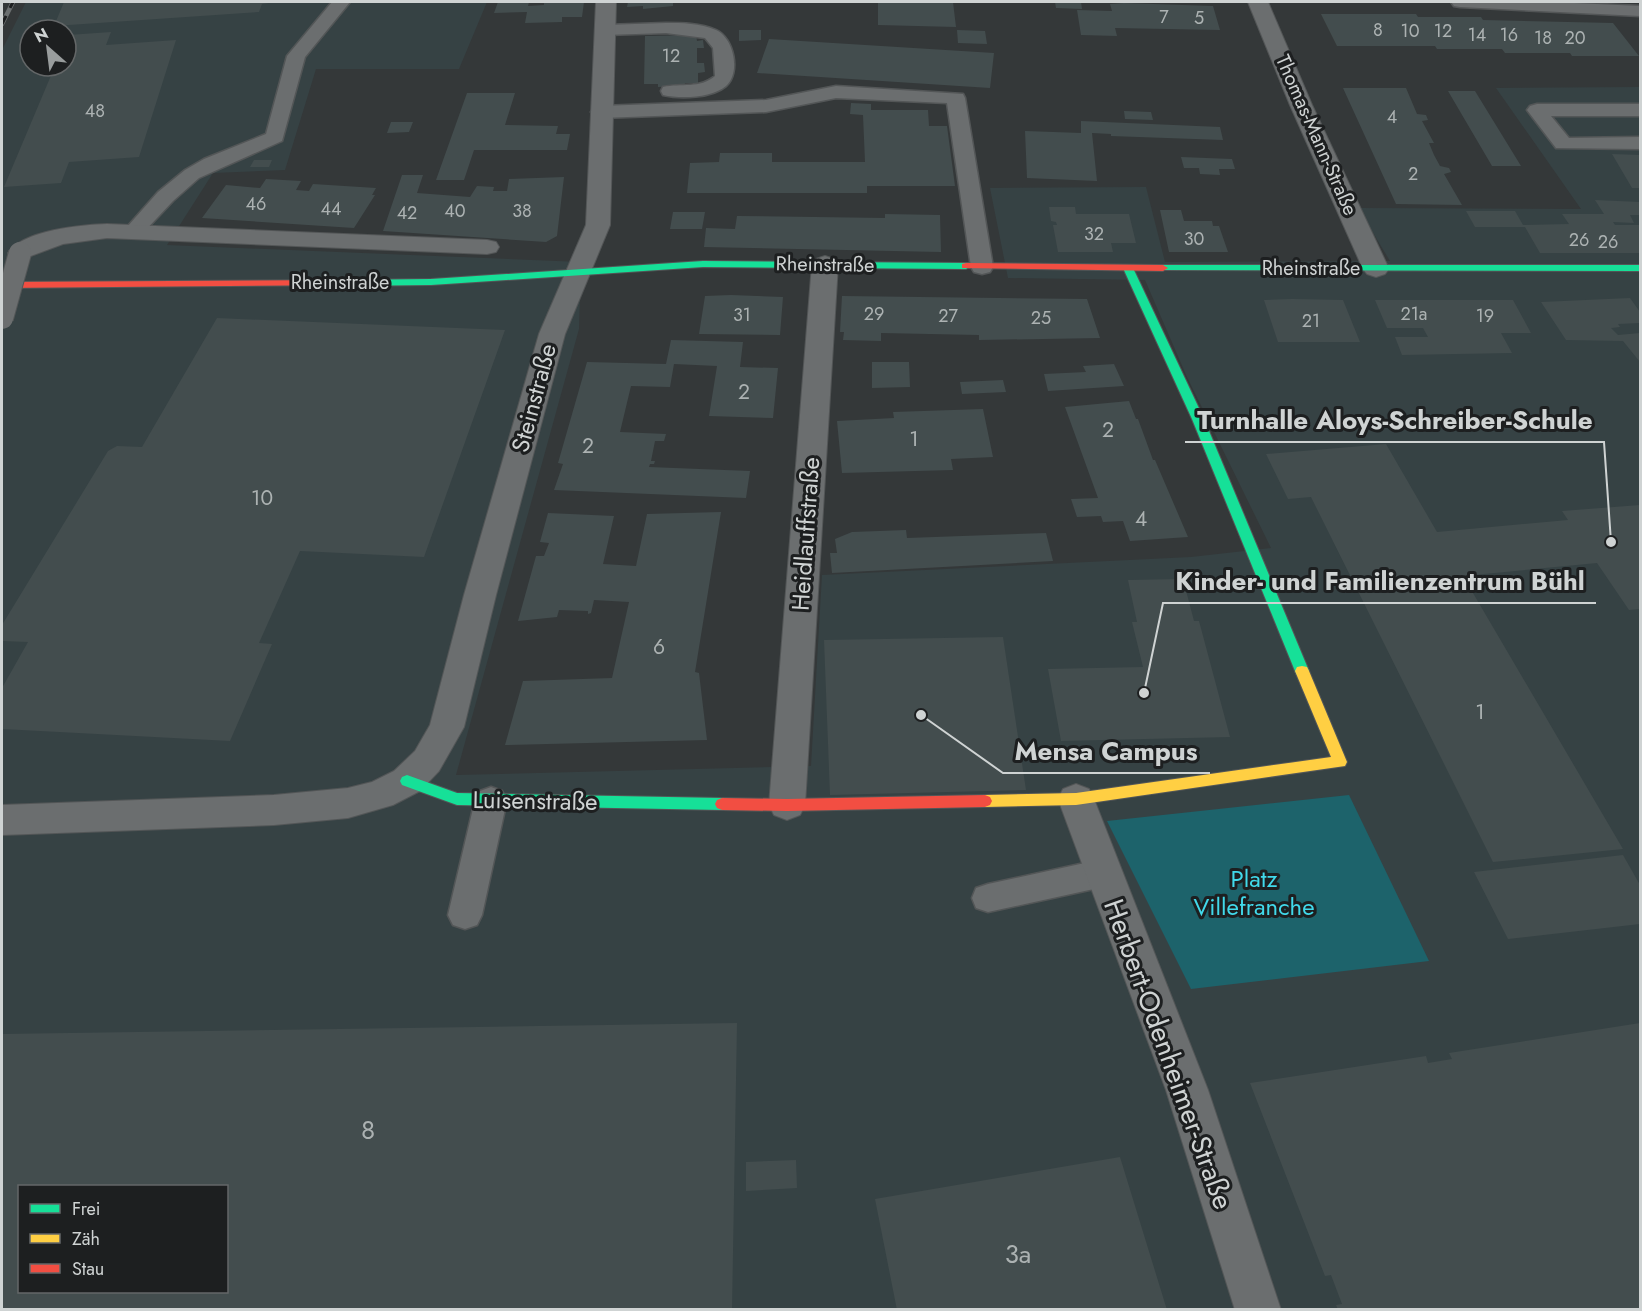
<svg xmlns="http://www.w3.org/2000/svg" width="1642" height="1311" font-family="Jost,sans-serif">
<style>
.built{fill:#364244;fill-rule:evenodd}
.green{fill:#1d636b}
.building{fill:#434d4e;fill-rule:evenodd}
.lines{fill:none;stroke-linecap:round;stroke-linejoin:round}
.lane-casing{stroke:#535657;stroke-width:3}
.street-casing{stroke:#535657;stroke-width:2}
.fast-casing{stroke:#535657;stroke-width:2}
.slow-casing{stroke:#535657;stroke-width:2}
.jam-casing{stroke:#535657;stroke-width:2}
.lane{fill:#6b6e6f;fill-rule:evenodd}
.street{fill:#6b6e6f;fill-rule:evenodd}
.fast{fill:#16e098;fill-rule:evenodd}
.slow{fill:#ffcf43;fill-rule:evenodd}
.jam{fill:#f24e42;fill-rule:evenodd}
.rail-casing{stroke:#6b6f70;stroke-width:4.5}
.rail{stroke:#1d1f20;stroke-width:3;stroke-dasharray:9;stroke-linecap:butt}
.street-bridge-casing{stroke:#535657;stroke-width:24;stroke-linecap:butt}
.street-bridge{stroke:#6b6e6f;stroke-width:22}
.labels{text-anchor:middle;stroke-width:6;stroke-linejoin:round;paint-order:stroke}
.far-number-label{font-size:18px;fill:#acb2b2}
.far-street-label{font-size:20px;fill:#cfd3d3;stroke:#1d1f20}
.number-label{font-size:21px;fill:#acb2b2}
.street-label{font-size:24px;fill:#cfd3d3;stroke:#1d1f20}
.park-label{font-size:24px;fill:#41d9ea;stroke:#1d1f20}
.near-number-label{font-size:26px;fill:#acb2b2}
.near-street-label{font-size:28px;fill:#cfd3d3;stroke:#1d1f20}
.leader{fill:none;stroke:#cfd3d3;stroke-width:2}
.callout-dot{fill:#cfd3d3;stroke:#1d1f20;stroke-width:2}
.callout-label{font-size:26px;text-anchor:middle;font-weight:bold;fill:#cfd3d3;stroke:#1d1f20;stroke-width:6;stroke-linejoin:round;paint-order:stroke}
</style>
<rect width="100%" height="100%" fill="#343839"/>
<path class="built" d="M26 2H487L459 69H316L285 170 213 173 167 245 581 262 579 329 456 775 811 766 822 575 1191 557 1271 548 1187 377 1145 280 1008 278 990 188 1146 187 1165 262 1390 261 1358 208 1581 209 1496 88 1640 87V1309H2V50ZM30 30H66V66H30ZM20 1186H226V1292H20Z"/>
<path class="green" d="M1349 795 1429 961 1191 989 1107 821Z"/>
<path class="building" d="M64 2H269V3L262 4 259 12 54 26Z
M498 2H529L528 6 544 5V2H584L582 17H562V22L525 23 527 12 494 13Z
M628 2H673V6L643 9V6L627 7Z
M878 2H953L956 27 878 25Z
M1055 2H1081L1082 9 1056 8Z
M1124 3 1213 6 1220 30 1115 28 1117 36 1081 35 1077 10 1112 11 1110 4Z
M1321 14H1416L1418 17H1481L1483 20 1613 23 1639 56H1572L1570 53H1505L1502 49H1437L1435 46H1337Z
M739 30H761V40L739 41Z
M957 30 985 31 987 44 958 43Z
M111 32 106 45 176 40 139 157 69 162 61 183 4 187 55 66H66V40L68 35Z
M696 35 697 41 703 40 704 48H697V63H704L705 72 698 73V83H685L684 86 658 87V84H644L645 36Z
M769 39 994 53 990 88 757 73Z
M1343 88H1406L1417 114 1426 115 1428 120 1422 121 1434 143H1429L1434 155 1440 166 1449 168 1451 172 1444 174 1462 205 1396 204Z
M1448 91H1475L1521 166H1492Z
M467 93H515L505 125 558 126 556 134H570L567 150H474L464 180H436Z
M851 103 871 104V110H928L929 126H947L955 186H867V193H687L690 163 719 162 720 153H772V162H865L863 115 850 114Z
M1124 111 1151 112 1153 120 1125 119Z
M1081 121 1220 127 1223 140 1111 136V134L1092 133 1097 181 1027 178 1025 131 1081 133Z
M391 122H413L409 132 387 133Z
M1612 154 1640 155V188H1632Z
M1181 157 1232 159 1235 169H1219L1220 175 1200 174 1199 168H1184Z
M254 160H272L269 167H250Z
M402 175H423L417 193 470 197 477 186 494 187 493 191H507L509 179 564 177 557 236 546 242 383 231Z
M266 179 301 181 296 190 309 191 313 184 376 188 372 195H375L354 228 202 218 226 185 260 188Z
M1595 200 1640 202V215H1630L1634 223 1613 222 1615 225H1640V253H1540L1525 227H1475L1466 211H1515L1523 225 1569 224 1562 214H1604Z
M1049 207H1075L1076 214H1129L1136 243H1111L1113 252H1058L1053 225H1057L1056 222 1051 221Z
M1160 210H1181L1184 221H1212L1213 226H1219L1228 252H1169Z
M673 212H705L702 229H670Z
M885 214 940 215 941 252 704 247 706 228 735 229 737 216 885 218Z
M731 295 783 297 780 335 699 334 705 296Z
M842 296 1087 299 1100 338 979 340V335L881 333V341L843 340 844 332H840Z
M1630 298 1640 312V323L1618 324 1620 327 1611 328 1618 335 1640 333V362L1623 341 1566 340 1541 302Z
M1292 299 1343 300 1360 342H1278L1264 300Z
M1375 300H1513L1531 333H1501L1512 353 1402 355 1395 337H1428L1423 328H1387Z
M217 318 505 330 424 557 300 551 259 643 272 644 230 741 2 729V688L28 642 2 641V625L108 451 117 446 142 447Z
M671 340 743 342 740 367 778 368 773 418 709 416 717 366 674 364 670 387 631 386 620 432 666 434 664 441H655L651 461H655L654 464H650L649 467 750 471 746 498 554 490 563 464 558 463 587 362 666 364Z
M872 362H909L910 387 872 388Z
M1114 364 1124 386 1048 391 1044 374 1086 372 1083 366Z
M1003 380 1006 392 962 394 960 382Z
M1129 401 1136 419H1138L1153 460H1155L1188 537 1130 541 1123 521 1103 522 1101 516 1077 517 1071 499 1098 498 1065 407Z
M983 409 993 457 951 459 953 470 842 473 837 421 894 418 893 412Z
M1386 444 1437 532 1568 520 1562 511 1640 505V609L1629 610 1597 563 1463 576 1623 849 1493 862 1311 497 1288 499 1266 454Z
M721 512 695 672 699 673 707 740 505 745 523 681 612 678 629 602 594 600 591 613 588 614V611L559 610 557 617 518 621 536 556H544L549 543 540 542 548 513 614 516 603 564 636 566 647 514Z
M906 530 907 538 1046 533 1053 561 832 573 830 553H837L835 539 852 532Z
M1183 579 1194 621H1199L1230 737 1061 741 1048 669 1143 667 1132 622H1137L1128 580Z
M1003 637 1026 790 830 795 824 640Z
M1623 855 1640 885V924L1508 939 1474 872Z
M737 1023 732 1310H2V1034ZM20 1186H226V1292H20Z
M1640 1023V1310H1338L1336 1305 1342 1304 1331 1275 1325 1276 1250 1083 1426 1056 1428 1063 1452 1059 1449 1053Z
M1120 1157 1167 1310H897L875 1199Z
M796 1160 797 1188 746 1191V1162Z"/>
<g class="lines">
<g class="lane-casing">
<path id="lane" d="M332 2H350L305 57 282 141 199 178 173 201 141 235 134 237 127 235 123 231 127 227 158 192 185 170 204 159 266 134 287 56Z
M1451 2H1553L1640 6V16L1460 7 1454 6Z
M666 23C682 23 700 23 716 30 734 38 741 73 726 86 712 98 681 99 663 95L661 91 663 87C681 83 700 89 715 76L713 48 705 38 666 33 605 35 599 34 596 30 599 26 605 25Z
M836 86 963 94 965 98 993 267 990 272 982 274 974 272 971 267 947 103 836 98 766 112 601 118 594 116 591 112 594 108 601 106 766 100Z
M1537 104H1640V116H1551L1569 138 1640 137V149L1556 148 1527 110 1530 106Z
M491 787 502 791 507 800 482 915 477 925 465 929 453 925 448 915 475 800 480 791Z
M1103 859 1114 863 1119 873 1114 883 1103 887 988 912 976 908 972 898 976 888 988 884Z"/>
</g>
<g class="street-casing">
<path id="street" d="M596 2H616L610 225 565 334 496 595 464 727 439 771 420 791 393 805 348 818 274 825 2 835V805L274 795 348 788 372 782 394 771 415 751 430 725 464 595 539 334 586 225Z
M1248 2H1268L1312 105 1389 269 1385 274 1376 277 1367 274 1363 269 1290 105Z
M107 224 487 240 496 242 499 247 496 252 487 254 107 238 63 244 20 260 11 258 8 253C23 230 81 225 107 224Z
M825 256 834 259 838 264 805 805 800 815 787 820 774 815 769 805 812 264 816 259Z
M1076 784 1089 789 1094 799 1208 1090 1281 1310H1235L1166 1090 1058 799 1063 789Z"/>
</g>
<g class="fast-casing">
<path id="fast" d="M703 261 966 263 971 266 966 269 703 267 431 285 344 286 339 283 344 280 431 279Z
M1128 265 1133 268 1204 419 1309 671 1307 675H1297L1295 671 1192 419 1123 268Z
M1163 265H1640V271L1159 270V266Z
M407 775 457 793 722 798 727 800 729 804 727 808 722 810 457 805 402 785 400 781 402 777Z"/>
</g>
<g class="slow-casing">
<path id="slow" d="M1302 666 1307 667 1309 671 1347 762 1345 766 1076 805 985 807 980 805 978 801 980 797 985 795 1076 793 1331 757 1295 671 1297 667Z"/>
</g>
<g class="jam-casing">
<path id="jam" d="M966 263 1163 265 1168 268 1163 271 962 268V264Z
M344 280 348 281V285L2 288V282Z
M985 795 990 797 992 801 990 805 985 807 787 811 722 810 717 808 715 804 717 800 722 798 787 799Z"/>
</g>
<use href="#lane" class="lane"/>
<use href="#street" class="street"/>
<use href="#fast" class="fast"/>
<use href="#slow" class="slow"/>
<use href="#jam" class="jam"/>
<g class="rail-casing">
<path id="rail" d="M2 24 13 2"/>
</g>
<use href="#rail" class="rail"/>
<g class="street-bridge-casing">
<path id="street-bridge" d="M2 318 20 253"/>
</g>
<use href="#street-bridge" class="street-bridge"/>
</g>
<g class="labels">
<g class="far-number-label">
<text x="1164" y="23">7</text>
<text x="1199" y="24">5</text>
<text x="1378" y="36">8</text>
<text x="1410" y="37">10</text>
<text x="1443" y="37">12</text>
<text x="1477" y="41">14</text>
<text x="1509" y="41">16</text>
<text x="1543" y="44">18</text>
<text x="1575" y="44">20</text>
<text x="671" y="62">12</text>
<text x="95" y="117">48</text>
<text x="1392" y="123">4</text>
<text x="1413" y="180">2</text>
<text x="256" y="210">46</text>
<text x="331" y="215">44</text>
<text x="455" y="217">40</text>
<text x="522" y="217">38</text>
<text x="407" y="219">42</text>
<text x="1094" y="240">32</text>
<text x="1194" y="245">30</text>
<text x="1579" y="246">26</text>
<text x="1608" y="248">26</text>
<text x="874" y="320">29</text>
<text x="1414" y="320">21a</text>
<text x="742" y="321">31</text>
<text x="948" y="322">27</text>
<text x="1485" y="322">19</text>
<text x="1041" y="324">25</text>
<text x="1311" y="327">21</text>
</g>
<g class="far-street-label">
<text transform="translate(1317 135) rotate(66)" y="7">Thomas-Mann-Straße</text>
<text transform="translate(825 264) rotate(1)" y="7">Rheinstraße</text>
<text x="1311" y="275">Rheinstraße</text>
<text x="340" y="289">Rheinstraße</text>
</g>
<g class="number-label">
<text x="744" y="399">2</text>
<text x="1108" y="437">2</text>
<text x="914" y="446">1</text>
<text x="588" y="453">2</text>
<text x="262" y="505">10</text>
<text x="1141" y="526">4</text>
<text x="659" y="654">6</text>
<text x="1480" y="719">1</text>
</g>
<g class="street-label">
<text transform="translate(534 398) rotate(-75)" y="8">Steinstraße</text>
<text transform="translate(806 534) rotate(-86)" y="8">Heidlauffstraße</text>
<text transform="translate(535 801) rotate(1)" y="8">Luisenstraße</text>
</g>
<g class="park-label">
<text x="1254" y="887">Platz<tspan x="1254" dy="28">Villefranche</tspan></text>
</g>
<g class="near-number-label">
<text x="368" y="1139">8</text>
<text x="1018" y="1263">3a</text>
</g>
<g class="near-street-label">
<text transform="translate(1169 1054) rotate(70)" y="10">Herbert-Odenheimer-Straße</text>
</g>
</g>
<path class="leader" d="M1611 542L1604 442H1185M1144 693L1163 603H1596M921 715L1003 773H1210"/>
<g class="callout-dot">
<circle cx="1611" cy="542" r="6"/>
<circle cx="1144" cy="693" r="6"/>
<circle cx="921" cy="715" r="6"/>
</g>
<g class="callout-label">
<text x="1395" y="429">Turnhalle Aloys-Schreiber-Schule</text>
<text x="1380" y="590">Kinder- und Familienzentrum Bühl</text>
<text x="1106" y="760">Mensa Campus</text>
</g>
<rect width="1642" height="1311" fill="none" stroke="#cfd3d3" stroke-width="6"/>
<rect x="18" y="1185" width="210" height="108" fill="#1d1f20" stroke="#646768" stroke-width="1.5"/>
<rect x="30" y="1204" width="30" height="9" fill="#16e098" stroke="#646768" stroke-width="1.5"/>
<text x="72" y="1215" font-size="18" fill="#cfd3d3">Frei</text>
<rect x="30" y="1234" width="30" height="9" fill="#ffcf43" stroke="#646768" stroke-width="1.5"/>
<text x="72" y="1245" font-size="18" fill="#cfd3d3">Zäh</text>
<rect x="30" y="1264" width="30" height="9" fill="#f24e42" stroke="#646768" stroke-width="1.5"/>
<text x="72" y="1275" font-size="18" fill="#cfd3d3">Stau</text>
<g transform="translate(48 48) rotate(332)"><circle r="28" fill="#1d1f20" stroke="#646768" stroke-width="1.5"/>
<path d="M0-4.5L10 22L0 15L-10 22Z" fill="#999d9d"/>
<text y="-9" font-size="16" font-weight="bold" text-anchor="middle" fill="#cfd3d3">N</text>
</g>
</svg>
